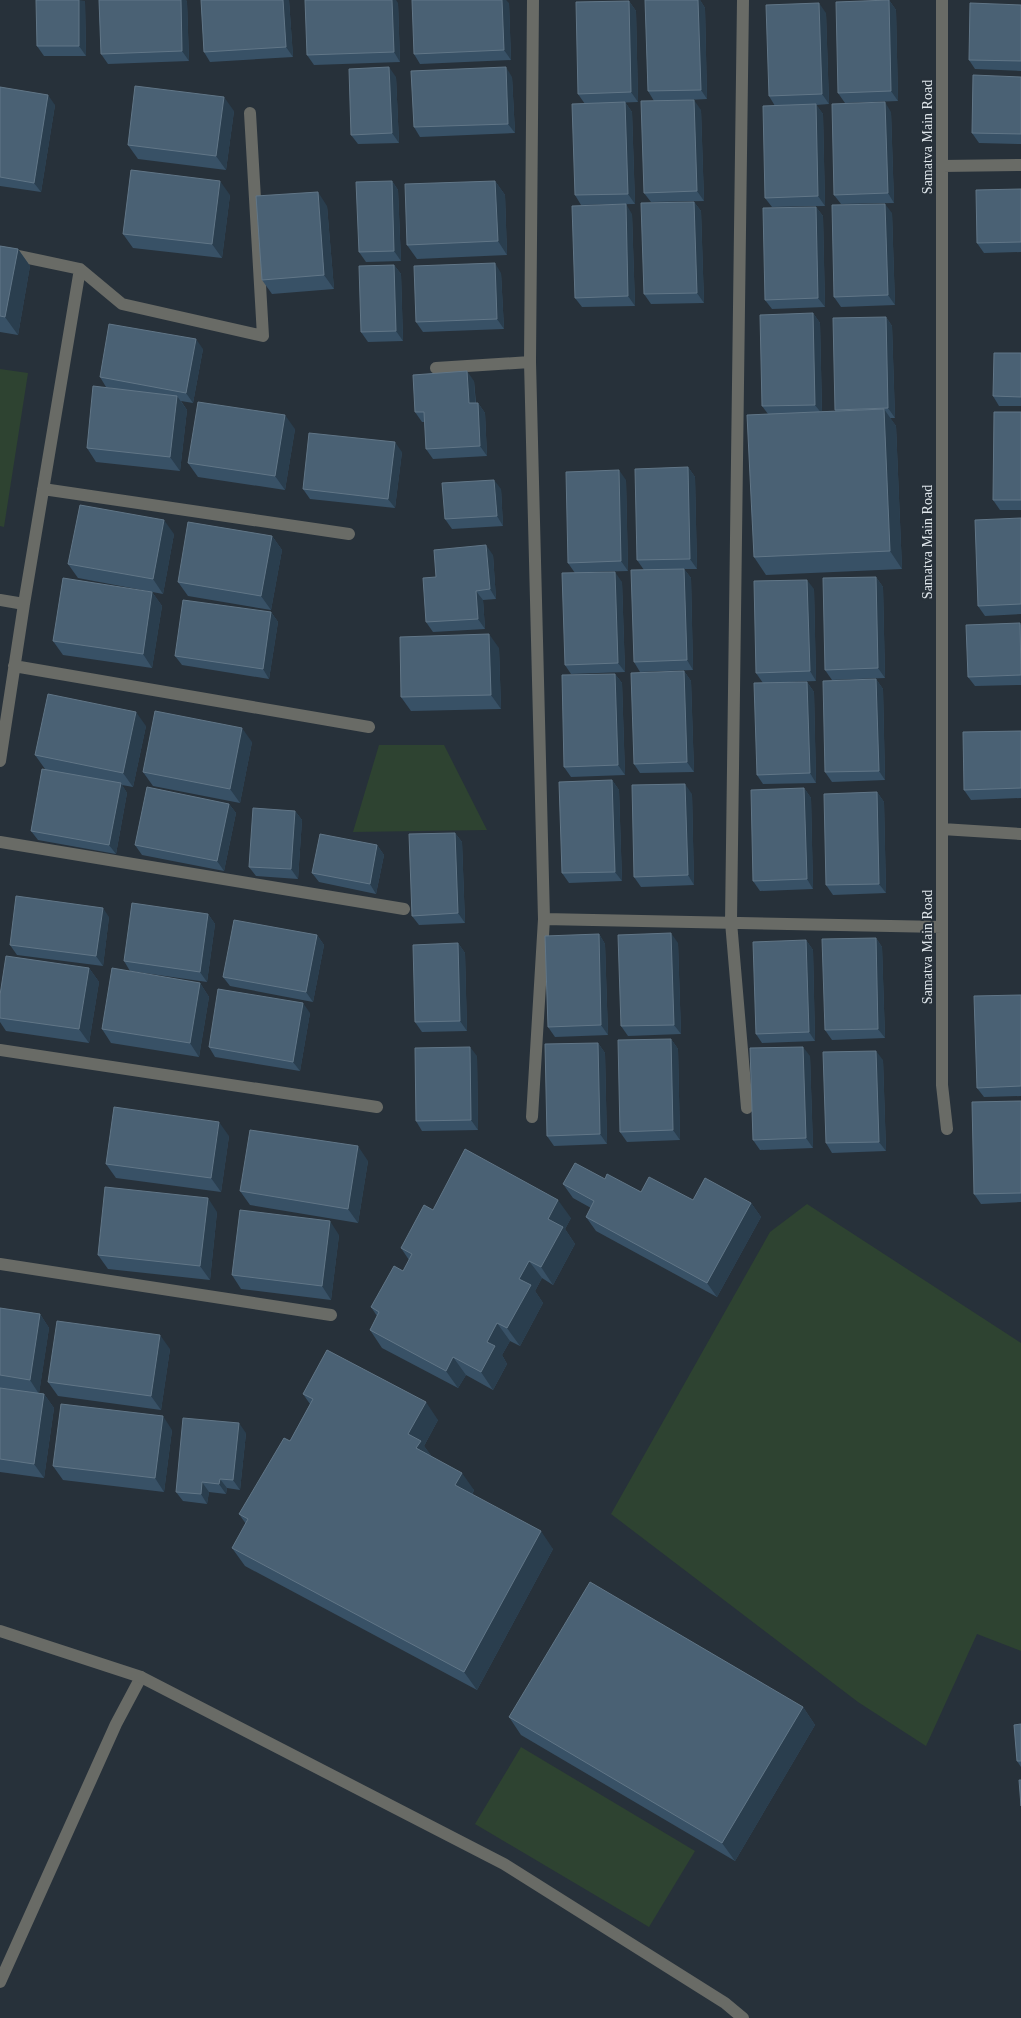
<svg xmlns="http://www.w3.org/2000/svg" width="1021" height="2018" font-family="Georgia,serif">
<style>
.green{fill:#2e4331}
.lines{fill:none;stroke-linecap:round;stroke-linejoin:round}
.minor{stroke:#696b66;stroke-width:12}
.tertiary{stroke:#696b66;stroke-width:12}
.wall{fill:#385166}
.shaded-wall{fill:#2a3e4e}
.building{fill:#4a6174;stroke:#617687}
.labels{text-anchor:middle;stroke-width:4;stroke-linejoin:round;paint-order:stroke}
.street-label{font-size:14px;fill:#dee5ea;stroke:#27313a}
</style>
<rect width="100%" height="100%" fill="#27313a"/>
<path class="green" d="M0 369 28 373 4 527 0 526Z
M379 745H444L487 830 353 832Z
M807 1204 1021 1343V1651L977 1634 926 1746 858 1702 611 1514 770 1232Z
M521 1747 695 1851 649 1927 475 1824Z"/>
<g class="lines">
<path class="minor" d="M743 0 731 922 747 1108
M942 0V1085L947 1129
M942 166 1021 165
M0 252 80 269 24 604 0 761
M80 269 122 304 263 336 250 113
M436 368 530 362
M43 489 349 534
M0 600 24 604
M14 666 369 727
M942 829 1021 834
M0 842 404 909
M544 919 942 927
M0 1050 377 1107
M532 1117 544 919 530 362 533 0
M0 1264 331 1315
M0 1982 116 1724 141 1677"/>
<path class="tertiary" d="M0 1631 141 1677 504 1864 725 2003 743 2018"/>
</g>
<path class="wall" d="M99 0H186L187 2 189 61 108 64 101 54Z
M201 0H289L293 57 210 62 204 52Z
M645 0H700L705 8 707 99 670 101 701 110 704 201 651 202 644 193 654 101 648 91Z
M889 0 896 10 898 101 845 103 838 93Z
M85 1 86 56H44L37 46Z
M629 1 636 11 638 102 585 104 578 94Z
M398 3 400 62 314 65 307 55Z
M509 3 511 60 420 64 414 54Z
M1021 5V71L975 69 969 60Z
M826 13 829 104 816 105 823 114 825 206 772 207 765 198 775 106 769 96Z
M396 77 399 143 358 144 351 135Z
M512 77 515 133 420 137 414 127Z
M1021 77V144L979 143 972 133Z
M0 87 55 105 41 192 0 186Z
M625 102 632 112 635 204 581 205 575 195Z
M234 111 226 170 138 159 128 145Z
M891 112 894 203 841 204 834 195Z
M392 181 398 190 401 261 366 262 359 252Z
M495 181 505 195 507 255 417 259 407 245Z
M1021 189V252L984 253 977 243Z
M230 195 222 258 133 248 123 234Z
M694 202 701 211 704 303 651 304 644 294Z
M327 206 334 289 272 294 262 280Z
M816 207 823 216 825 307 772 309 765 300Z
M892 213 895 305 841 307 834 297Z
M632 214 635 306 582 307 575 298Z
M0 246 18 249 30 266 18 335 0 332Z
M394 265 401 274 403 341 368 342 361 332Z
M501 273 504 329 423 332 416 322Z
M813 313 820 323 822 411H835L886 317 892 326 895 418H890L896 426 902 569 766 575 754 557 768 414 762 406Z
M203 349 193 403 181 401 187 410 180 471 96 462 87 448 116 389 106 387 100 377Z
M1021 353V406H999L993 396Z
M474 381 476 403H478L485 413 487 456 433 459 426 449 425 422H422L415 412Z
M1021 412V510H1000L993 500Z
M295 429 285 490 198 477 188 463Z
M402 452 395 508 310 499 303 489Z
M688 467 695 477 697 569H684L691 578 693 670 640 672 634 662 644 570 637 560Z
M626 480 628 571 591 572 622 582 625 672 571 674 565 665 575 573 568 563Z
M501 489 503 526 452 529 445 519Z
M1021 518V614L985 616 978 606Z
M174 534 163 594 78 578 68 564Z
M272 536 282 550 271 610 188 596 178 582Z
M493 555 496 599 483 600 485 629 433 632 426 622 436 577Z
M876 577 883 587 885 678 832 680 825 670Z
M814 589 816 681 763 683 756 673Z
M152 592 162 606 152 668 63 655 53 641Z
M271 612 278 622 269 679 182 665 175 656Z
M1021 624V685L975 686 968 677Z
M499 648 501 709 411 711 401 697Z
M684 671 691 681 694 772 640 773 634 764Z
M615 674 622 683 625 775 571 777 564 767Z
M876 679 883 689 885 780 832 782 825 772Z
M807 682 814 692 816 783 763 784 757 775Z
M146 726 133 787 122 785 127 793 116 854 38 840 31 831 45 769 35 755Z
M1021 731V798L971 800 964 790Z
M252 742 240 803 153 786 143 772Z
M612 780 619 790 622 881 569 883 562 873Z
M804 788 811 798 813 889 760 891 753 881Z
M877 792 884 802 886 893 833 895 826 885Z
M692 794 694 885 641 887 634 877Z
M229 804 236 813 224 871 142 855 135 845Z
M295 811 302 820 298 879 256 876 249 867Z
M455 833 462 842 465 923 419 925 412 916Z
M377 845 384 855 376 894 319 882 312 873Z
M208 914 215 924 207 982 130 971 124 961Z
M109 917 103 966 17 955 10 945Z
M599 934 605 944 608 1035 555 1037 548 1027Z
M317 935 324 945 313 1002 230 986 223 977Z
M876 938 882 947 885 1038 832 1040 825 1030Z
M806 940 813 950 815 1041 762 1043 756 1034Z
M458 943 465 953 467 1031 422 1032 415 1022Z
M678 943 681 1034 628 1036 621 1026Z
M89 968 99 982 89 1043 6 1031 0 1022V995Z
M200 983 209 997 199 1057 111 1043 102 1029Z
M1021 995V1096L984 1097 977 1088Z
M310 1013 300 1071 215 1057 209 1047Z
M671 1039 678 1049 680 1140 627 1142 620 1132Z
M598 1043 605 1053 607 1144 554 1146 547 1136Z
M477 1056 478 1130 422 1131 416 1121Z
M810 1056 813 1148 760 1150 753 1140Z
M883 1060 886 1151 832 1153 826 1143Z
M1021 1101V1202L981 1204 974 1194Z
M229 1136 221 1192 116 1178 106 1164Z
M368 1161 358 1223 250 1205 240 1191Z
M605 1179 641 1192 693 1200 751 1203 761 1217 717 1297 596 1231 586 1217 591 1208 573 1198 563 1184Z
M433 1210 571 1218 565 1229 575 1244 553 1285 542 1278 535 1291 543 1303 520 1346 510 1341 502 1355 507 1364 493 1390 466 1375 458 1388 382 1348 370 1330 377 1316 371 1307 403 1271 409 1260 401 1248Z
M217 1212 210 1280 108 1269 98 1255Z
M339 1235 331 1300 241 1289 232 1275Z
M0 1308 40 1314 49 1328 39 1393 44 1394 54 1408 44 1478 0 1472Z
M170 1349 161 1410 58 1396 48 1382Z
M303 1394 438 1420 424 1446 432 1457 474 1490 472 1495 553 1549 477 1690 245 1566 232 1548 246 1524 239 1514 290 1441 310 1404Z
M172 1430 164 1492 63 1480 53 1466Z
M246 1433 240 1490 227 1488 226 1494 209 1492 207 1504 183 1501 176 1492Z
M803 1707 815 1725 735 1861 521 1735 509 1717Z
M1021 1724V1767L1017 1761Z"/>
<path class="shaded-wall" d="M79 0 85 1 86 56 79 46Z
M181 0H186L187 2 189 61 182 51Z
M283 0H289L293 57 286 47Z
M392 0H396L398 3 400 62 394 52Z
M502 0H506L509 3 511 60 504 50Z
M698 0H700L705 8 707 99 701 90Z
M889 0 896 10 898 101 891 91Z
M629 1 636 11 638 102 631 92Z
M819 3 826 13 829 104 822 94Z
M389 67 396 77 399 143 392 133Z
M506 67 512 77 515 133 508 124Z
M48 95 55 105 41 192 34 183Z
M224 97 234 111 226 170 216 156Z
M694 100 701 110 704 201 697 191Z
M625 102 632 112 635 204 628 194Z
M885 102 891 112 894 203 888 193Z
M816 104 823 114 825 206 818 196Z
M220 181 230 195 222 258 212 244Z
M392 181 398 190 401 261 394 251Z
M495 181 505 195 507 255 498 241Z
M318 192 327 206 334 289 324 275Z
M694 202 701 211 704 303 697 293Z
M626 204 632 214 635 306 628 296Z
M885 204 892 213 895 305 888 295Z
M816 207 823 216 825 307 818 298Z
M18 249 30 266 18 335 5 317Z
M495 263 501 273 504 329 497 319Z
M394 265 401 274 403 341 396 331Z
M813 313 820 323 822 414 815 405Z
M886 317 892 326 895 418 888 408Z
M196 339 203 349 193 403 186 393Z
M467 371 474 381 476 413 469 403Z
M177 396 187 410 180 471 170 457Z
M478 403 485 413 487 456 480 446Z
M884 409 896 426 902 569 890 551Z
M285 415 295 429 285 490 275 476Z
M395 442 402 452 395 508 388 499Z
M688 467 695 477 697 569 690 559Z
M619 470 626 480 628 571 621 561Z
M494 480 501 489 503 526 497 516Z
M164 520 174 534 163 594 153 579Z
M272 536 282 550 271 610 261 596Z
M486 545 493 555 496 599 490 589Z
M684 569 691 578 693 670 687 660Z
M615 572 622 582 625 672 618 663Z
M876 577 883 587 885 678 878 668Z
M807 580 814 589 816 681 810 671Z
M476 591 483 600 485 629 478 619Z
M152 592 162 606 152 668 143 654Z
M271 612 278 622 269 679 263 669Z
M489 634 499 648 501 709 491 695Z
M684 671 691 681 694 772 687 762Z
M615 674 622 683 625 775 618 765Z
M876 679 883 689 885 780 879 771Z
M807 682 814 692 816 783 810 773Z
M136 712 146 726 133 787 123 773Z
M242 728 252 742 240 803 230 789Z
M612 780 619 790 622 881 615 872Z
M121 783 127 793 116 854 109 845Z
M685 784 692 794 694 885 688 875Z
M804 788 811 798 813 889 807 879Z
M877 792 884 802 886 893 879 884Z
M229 804 236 813 224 871 217 861Z
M295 811 302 820 298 879 291 869Z
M455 833 462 842 465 923 458 913Z
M377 845 384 855 376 894 370 884Z
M103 908 109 917 103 966 96 956Z
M208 914 215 924 207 982 200 972Z
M671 933 678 943 681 1034 674 1025Z
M599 934 605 944 608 1035 601 1025Z
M317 935 324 945 313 1002 306 992Z
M876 938 882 947 885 1038 878 1029Z
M806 940 813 950 815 1041 809 1032Z
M458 943 465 953 467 1031 460 1021Z
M89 968 99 982 89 1043 79 1029Z
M200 983 209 997 199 1057 190 1043Z
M303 1003 310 1013 300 1071 293 1062Z
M671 1039 678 1049 680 1140 673 1130Z
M598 1043 605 1053 607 1144 600 1134Z
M470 1047 477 1056 478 1130 471 1120Z
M803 1047 810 1056 813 1148 806 1138Z
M876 1051 883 1060 886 1151 879 1142Z
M219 1122 229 1136 221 1192 211 1178Z
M358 1146 368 1161 358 1223 348 1209Z
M208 1198 217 1212 210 1280 200 1266Z
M558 1200 571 1218 565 1229 575 1244 553 1285 541 1267 548 1219Z
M751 1203 761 1217 717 1297 707 1283Z
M330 1221 339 1235 331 1300 322 1286Z
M529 1261 542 1278 535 1291 543 1303 520 1346 507 1328 519 1279Z
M40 1314 49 1328 39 1394 30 1380Z
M497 1323 510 1341 502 1355 507 1364 493 1390 481 1372 487 1342Z
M160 1335 170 1349 161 1410 151 1396Z
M453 1357 466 1375 458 1388 446 1371Z
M44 1394 54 1408 44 1478 34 1464Z
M426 1402 438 1420 424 1446 433 1458 416 1448 408 1434Z
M163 1416 172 1430 164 1492 155 1478Z
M239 1423 246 1433 240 1490 233 1480Z
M462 1473 474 1490 467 1503 455 1485Z
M220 1479 227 1488 226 1494 219 1484Z
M202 1482 209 1492 207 1504 201 1494Z
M541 1531 553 1549 477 1690 464 1672Z
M803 1707 815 1725 735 1861 722 1843Z"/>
<path class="building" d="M36 0H79V46H37Z
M99 0H181L182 51 101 54Z
M201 0H283L286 47 204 52Z
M305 0H392L394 52 307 55Z
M412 0H502L504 50 414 54Z
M645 0H698L701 90 648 91Z
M889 0 891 91 838 93 836 2Z
M629 1 631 92 578 94 576 2Z
M819 3 822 94 769 96 766 5Z
M970 3 1021 5V61L969 60Z
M389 67 392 133 351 135 349 69Z
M506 67 508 124 414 127 411 71Z
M973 75 1021 77V134L972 133Z
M135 86 224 97 216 156 128 145Z
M0 87 48 95 34 183 0 177Z
M694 100 697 191 644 193 641 101Z
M625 102 628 194 575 195 572 104Z
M885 102 888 193 834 195 832 104Z
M816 104 818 196 765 198 763 106Z
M131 170 220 181 212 244 123 234Z
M392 181 394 251 359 252 356 182Z
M495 181 498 241 407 245 405 184Z
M1021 189V242L977 243 976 190Z
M318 192 324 275 262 280 256 196Z
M694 202 697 293 644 294 641 203Z
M626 204 628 296 575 298 572 206Z
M885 204 888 295 834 297 832 205Z
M816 207 818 298 765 300 763 208Z
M0 246 18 249 5 317 0 316Z
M495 263 497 319 416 322 414 266Z
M394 265 396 331 361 332 359 266Z
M813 313 815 405 762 406 760 315Z
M886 317 888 408 835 410 833 318Z
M109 324 196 339 186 393 100 377Z
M994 353H1021V397L993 396Z
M467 371 469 403H478L480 446 426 449 424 412H415L413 375Z
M93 386 177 396 170 457 87 448Z
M198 402 285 415 275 476 188 463Z
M884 409 890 551 754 557 747 415Z
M994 412H1021V500H993Z
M309 433 395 442 388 499 303 489Z
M688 467 690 559 637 560 635 469Z
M619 470 621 561 568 563 566 472Z
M494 480 497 516 445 519 442 483Z
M80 505 164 520 153 579 68 564Z
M1021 518V604L978 606 975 520Z
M188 522 272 536 261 596 178 582Z
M486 545 490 589 476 591 478 619 426 622 423 578 436 577 434 550Z
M684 569 687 660 634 662 631 570Z
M615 572 618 663 565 665 562 573Z
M876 577 878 668 825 670 823 578Z
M63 578 152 592 143 654 53 641Z
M807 580 810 671 756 673 754 581Z
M183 600 271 612 263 669 175 656Z
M1020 623 1021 675 968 677 966 625Z
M489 634 491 695 401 697 400 637Z
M684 671 687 762 634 764 631 673Z
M615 674 618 765 564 767 562 675Z
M876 679 879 771 825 772 823 681Z
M807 682 810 773 757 775 754 683Z
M48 694 136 712 123 773 35 755Z
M155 711 242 728 230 789 143 772Z
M1021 731V788L964 790 963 732Z
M42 769 121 783 109 845 31 831Z
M612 780 615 872 562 873 559 782Z
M685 784 688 875 634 877 632 785Z
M147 787 229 804 217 861 135 845Z
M804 788 807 879 753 881 751 790Z
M877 792 879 884 826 885 824 794Z
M253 808 295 811 291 869 249 867Z
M455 833 458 913 412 916 409 834Z
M320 834 377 845 370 884 312 873Z
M16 896 103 908 96 956 10 945Z
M132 903 208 914 200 972 124 961Z
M234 920 317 935 306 992 223 977Z
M671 933 674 1025 621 1026 618 935Z
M599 934 601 1025 548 1027 545 936Z
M876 938 878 1029 825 1030 822 939Z
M806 940 809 1032 756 1034 753 942Z
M458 943 460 1021 415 1022 413 945Z
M6 956 89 968 79 1029 0 1018V995Z
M112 968 200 983 190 1043 102 1029Z
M218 989 303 1003 293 1062 209 1047Z
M1021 995V1086L977 1088 974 996Z
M671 1039 673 1130 620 1132 618 1040Z
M598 1043 600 1134 547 1136 545 1044Z
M470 1047 471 1120 416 1121 415 1048Z
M803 1047 806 1138 753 1140 750 1048Z
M876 1051 879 1142 826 1143 823 1052Z
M1021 1101V1193L974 1194 972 1102Z
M114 1107 219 1122 211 1178 106 1164Z
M250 1130 358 1146 348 1209 240 1191Z
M465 1149 558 1200 548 1219 563 1227 541 1267 529 1261 519 1279 531 1285 507 1328 497 1323 487 1342 495 1346 481 1372 453 1357 446 1371 370 1330 379 1312 371 1307 394 1266 403 1271 412 1254 401 1248 424 1205 433 1210Z
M575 1163 605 1179 607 1174 641 1192 649 1177 693 1200 705 1178 751 1203 707 1283 586 1217 594 1201 563 1184Z
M105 1187 208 1198 200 1266 98 1255Z
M240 1210 330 1221 322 1286 232 1275Z
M0 1308 40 1314 30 1380 0 1375Z
M57 1321 160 1335 151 1396 48 1382Z
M327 1350 426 1402 408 1434 421 1441 416 1448 462 1473 455 1485 541 1531 464 1672 232 1548 248 1519 239 1514 284 1438 290 1441 313 1399 303 1394Z
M0 1388 44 1394 34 1464 0 1459Z
M61 1404 163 1416 155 1478 53 1466Z
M183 1418 239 1423 233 1480 220 1479 219 1484 202 1482 201 1494 176 1492Z
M590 1582 803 1707 722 1843 509 1717Z
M1021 1724V1761H1017L1014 1725Z
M1019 1780H1021V1806Z"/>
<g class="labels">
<g class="street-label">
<text transform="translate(927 137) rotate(-90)" y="5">Samatva Main Road</text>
<text transform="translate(927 542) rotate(-90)" y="5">Samatva Main Road</text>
<text transform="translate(927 947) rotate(-90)" y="5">Samatva Main Road</text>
</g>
</g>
</svg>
